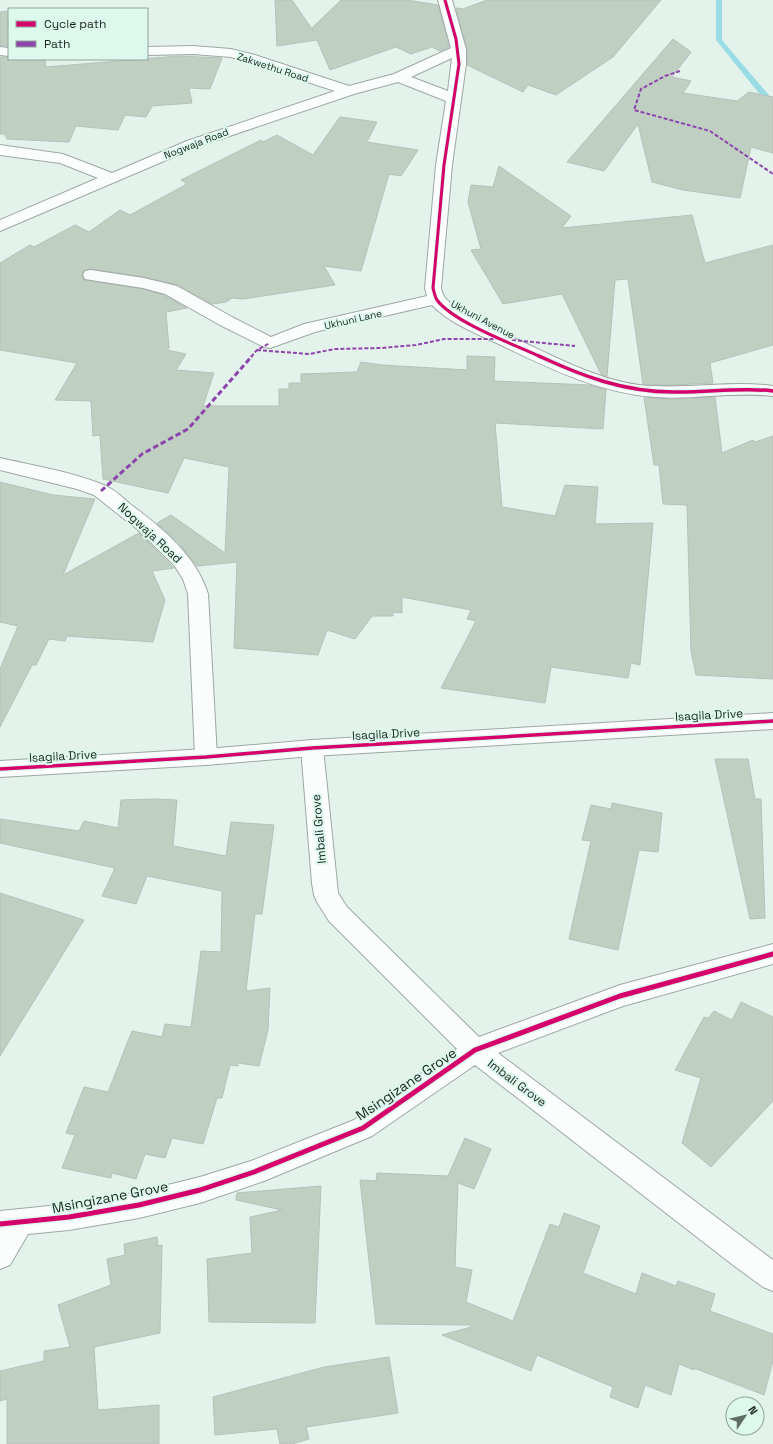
<svg xmlns="http://www.w3.org/2000/svg" width="773" height="1444" font-family="'Space Grotesk',sans-serif">
<style>
.lines{fill:none;stroke-linecap:round;stroke-linejoin:round}
.stream{fill:#9adce5;fill-rule:evenodd}
.building{fill:#bfd0c3;stroke:#b6c0ba}
.street-casing{stroke:#9da8a3;stroke-width:2}
.secondary-casing{stroke:#9da8a3;stroke-width:2}
.street{fill:#fbfdfc;fill-rule:evenodd}
.secondary{fill:#fbfdfc;fill-rule:evenodd}
.quiet-far1{stroke:#8e44ad;stroke-width:2;stroke-dasharray:4 2;stroke-linecap:butt}
.quiet{stroke:#8e44ad;stroke-width:3;stroke-dasharray:5.5 3;stroke-linecap:butt}
.cycleway-far2-casing{stroke:#ddf8ec;stroke-width:4.5}
.cycleway-far1-casing{stroke:#ddf8ec;stroke-width:6}
.cycleway-casing{stroke:#ddf8ec;stroke-width:8}
.cycleway-far2{stroke:#d6006c;stroke-width:3}
.cycleway-far1{stroke:#d6006c;stroke-width:3.5}
.cycleway{stroke:#d6006c;stroke-width:5}
.labels{text-anchor:middle;stroke-width:4;stroke-linejoin:round;paint-order:stroke}
.far-street-label{font-size:10px;fill:#19241f;stroke:#ddf8ec}
.street-label{font-size:12px;fill:#19241f;stroke:#ddf8ec}
.near-street-label{font-size:14px;fill:#19241f;stroke:#ddf8ec}
</style>
<rect width="100%" height="100%" fill="#e3f2eb"/>
<g class="lines">
<path class="stream" d="M716 0H722V40L773 100V107H770L716 40Z"/>
</g>
<path class="building" d="M275 0H292L314 32 312 28 341 0H407L438 5 449 47 440 51 432 47 411 54 396 47 330 70 317 40 277 46Z
M487 0H661L613 57 556 95 528 85 523 92 467 65V49L456 8 463 9Z
M9 11V46H0V12Z
M673 39 691 52 672 77 691 81 683 93 737 101 749 92 773 97V153L751 147 740 198 683 190 652 182 638 124 604 171 567 162Z
M178 56 222 58 210 89 189 88 192 103 152 106 146 117 125 115 118 130 76 126 69 142 7 139 5 134H0V57H9V59H45L46 67Z
M340 117 377 122 367 142 418 150 401 176 389 174 361 271 324 266 335 285 243 299 232 298 226 302 212 304 178 285 144 277 91 269 84 270 82 274 84 280 143 289 164 295 187 308 166 312 169 348 167 350 186 354 176 370 214 373 203 406H279V389H289V383H301V374L357 372 361 362 382 365 467 370V356L495 357 494 381 590 385 606 390 603 429 495 423 502 507 555 516 565 485 598 487 595 524 653 523 640 665 631 663 628 678 551 667 545 703 441 688 476 621 467 619 471 610 402 597V613L393 612V616H372L355 639 327 630 318 655 234 648 237 562 197 566 178 542 157 523 171 515 225 553 229 467 184 458 168 493 103 479 100 435 93 436 91 401 55 400 77 363 0 350V263L30 245 34 247 75 225 89 232 120 210 130 215 187 184 181 180 261 140 263 142 277 135 313 155Z
M499 166 571 216 562 228 692 215 705 263 773 245V345L710 363 713 383 673 385 643 384 628 279 615 280 607 376 601 374 562 294 503 304 471 250 481 249 468 202 471 185 493 187Z
M644 397 670 399 715 397 722 453 753 440 755 442 773 436V679L696 675 691 651 687 505 663 504 659 465H654Z
M0 482 53 495 95 499 63 575 139 533 174 568 152 571 165 600 153 642 67 636 65 641 49 639 36 665H32L0 727V669L18 626 0 622Z
M715 759H748L755 799H761L765 918 750 919Z
M154 799 177 800 173 846 226 856 231 822 274 825 262 914H255L246 991 270 988 268 1030 259 1066 238 1063V1066L230 1065 222 1098H217L203 1144 172 1138 165 1158 145 1154 136 1179 112 1173 111 1178 62 1168 75 1135 66 1133 84 1087 108 1092 132 1031 162 1037 165 1024 191 1027 201 951 221 952 222 891 147 876 136 904 102 896 115 868 0 843V819L79 831 84 821 118 828 121 800Z
M612 803 662 813 658 852 639 850 618 950 569 939 591 841 582 840 591 805 611 809Z
M0 893 84 920 0 1056Z
M741 1002 773 1017V1101L711 1167 682 1143 701 1078 675 1070 704 1017 708 1018 714 1011 732 1020Z
M465 1138 491 1149 474 1189 458 1183 455 1267 472 1270 466 1302 513 1321 550 1224 559 1227 564 1213 600 1226 583 1273 636 1294 642 1273 676 1286 678 1281 715 1294 710 1311 773 1334V1361L764 1395 694 1368V1370L679 1364 671 1395 645 1385 638 1408 610 1397 613 1387 537 1355 531 1371 442 1335 471 1327V1325L376 1324 360 1180 376 1181 377 1173 448 1176Z
M321 1186 315 1323 209 1322 207 1259 252 1253 250 1217 282 1210 236 1200 237 1193Z
M157 1237 158 1246 162 1245 160 1333 94 1347 98 1410 159 1405V1444H7V1399L0 1401V1371L44 1361V1351L70 1347 58 1305 111 1285 107 1259 125 1255 124 1244Z
M389 1357 398 1413 306 1427 309 1439 292 1444H280L277 1429 215 1435 213 1397 324 1367Z"/>
<g class="lines">
<g class="street-casing">
<path id="street" d="M438 0H452L466 49V64L452 165 441 288C442 292 443 296 446 299 464 318 491 327 514 338 554 356 595 379 639 385 684 390 729 380 773 386V396C734 391 694 400 655 397 600 393 551 369 503 346 478 334 452 325 432 305L315 332 270 348 264 347 220 325 165 294 143 288 91 280 85 279 83 275 85 271 91 270 144 278 177 286 232 317 271 337 304 324 427 296 425 288 436 165 446 101 398 82 354 94 197 147 0 231V220L98 178 60 163 0 155V145L63 154 112 173 187 141 335 91 231 57 193 54 147 55V47L193 46 231 49 255 55 349 86 394 74 451 48ZM452 58 448 91 411 77Z
M0 47 9 48V56L0 55Z
M0 458C35 466 73 472 106 486 115 490 123 498 130 504 162 528 196 555 208 594L217 757 214 763 206 765 198 763 195 757 188 594 183 579 174 565 137 529 94 495 77 489 0 470Z
M312 740 320 742 323 748 338 893 347 907 479 1037 620 985 773 944V964L623 1006 498 1053 773 1260V1291L763 1287 733 1265 475 1065 372 1136 264 1181 200 1203 139 1218 69 1230 28 1234 10 1265 0 1269V1211L69 1204 139 1192 200 1177 251 1161 354 1120 457 1049 329 921 317 902 314 895 312 883 301 748 304 742Z"/>
</g>
<g class="secondary-casing">
<path id="secondary" d="M773 713V729L312 756 206 765 0 777V761L206 749 312 740Z"/>
</g>
<use href="#street" class="street"/>
<use href="#secondary" class="secondary"/>
<path class="quiet-far1" d="M680 71 665 76 641 89 634 110 710 131 773 174
M512 340 575 346
M257 350 309 354 335 349 381 348 416 345 444 339H498
M251 357 257 350 270 343"/>
<path class="quiet" d="M101 491 142 454 188 429 252 356"/>
<g class="cycleway-far2-casing">
<path id="cycleway-far2" d="M445 0 456 39 459 64 444 165 433 288C434 292 435 297 437 300 453 322 515 345 541 357"/>
</g>
<g class="cycleway-far1-casing">
<path id="cycleway-far1" d="M539 356C582 376 624 392 673 392 706 393 740 387 773 391
M0 769 206 757 312 748 773 721"/>
</g>
<g class="cycleway-casing">
<path id="cycleway" d="M0 1224 69 1217 139 1205 200 1190 254 1172 363 1128 475 1050 620 996 773 954"/>
</g>
<use href="#cycleway-far2" class="cycleway-far2"/>
<use href="#cycleway-far1" class="cycleway-far1"/>
<use href="#cycleway" class="cycleway"/>
</g>
<g class="labels">
<g class="far-street-label">
<text transform="translate(273 67) rotate(18)" y="4">Zakwethu Road</text>
<text transform="translate(196 143) rotate(-21)" y="4">Nogwaja Road</text>
<text transform="translate(353 319) rotate(-13)" y="4">Ukhuni Lane</text>
<text transform="translate(483 319) rotate(28)" y="4">Ukhuni Avenue</text>
</g>
<g class="street-label">
<text transform="translate(150 533) rotate(43)" y="4">Nogwaja Road</text>
<text transform="translate(709 715) rotate(-3)" y="4">Isagila Drive</text>
<text transform="translate(386 734) rotate(-3)" y="4">Isagila Drive</text>
<text transform="translate(63 756) rotate(-3)" y="4">Isagila Drive</text>
<text transform="translate(319 829) rotate(-95)" y="4">Imbali Grove</text>
<text transform="translate(517 1083) rotate(37)" y="4">Imbali Grove</text>
</g>
<g class="near-street-label">
<text transform="translate(406 1084) rotate(-34)" y="5">Msingizane Grove</text>
<text transform="translate(110 1197) rotate(-11)" y="5">Msingizane Grove</text>
</g>
</g>
<rect x="8" y="8" width="140" height="52" fill="#ddf8ec" stroke="#8fa39a"/>
<rect x="16" y="21" width="20" height="6" fill="#d6006c" stroke="#8fa39a"/>
<text x="44" y="28" font-size="12" fill="#19241f">Cycle path</text>
<rect x="16" y="41" width="20" height="6" fill="#8e44ad" stroke="#8fa39a"/>
<text x="44" y="48" font-size="12" fill="#19241f">Path</text>
<g transform="translate(745 1416) rotate(55)"><circle r="19" fill="#ddf8ec" stroke="#8fa39a"/>
<path d="M0-3L7 15L0 10L-7 15Z" fill="#606c66"/>
<text y="-6" font-size="11" font-weight="bold" text-anchor="middle" fill="#19241f">N</text>
</g>
</svg>
